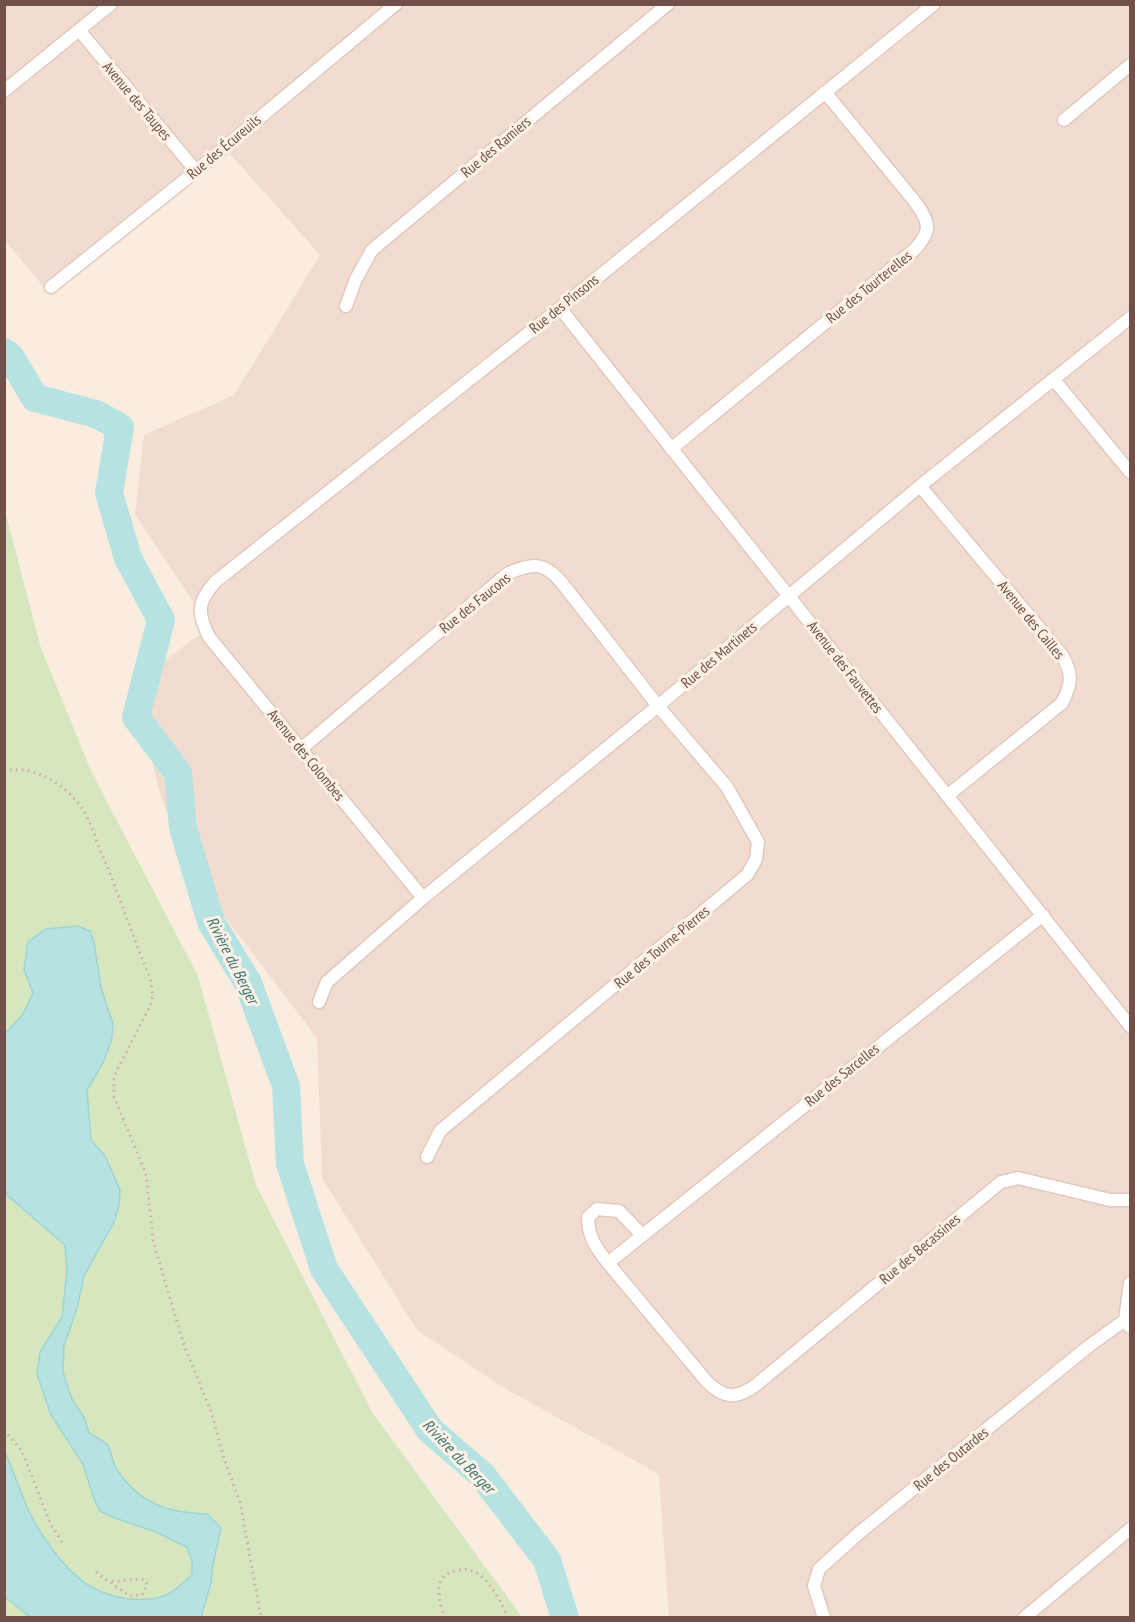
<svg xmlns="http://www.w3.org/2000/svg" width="1135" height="1622" font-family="'PT Sans Narrow',sans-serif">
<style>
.residential{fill:#f2dccf}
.green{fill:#d6e7bf}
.water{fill:#b6e3e2;stroke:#9cd5d4;stroke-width:1.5}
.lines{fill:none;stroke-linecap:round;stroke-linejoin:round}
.river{stroke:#b6e3e2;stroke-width:28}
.street-casing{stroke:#e0c9bf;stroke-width:15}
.path{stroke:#d3a99c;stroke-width:3;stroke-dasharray:1.5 4.5;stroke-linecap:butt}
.street{stroke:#fff;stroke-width:12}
.labels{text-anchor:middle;stroke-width:6;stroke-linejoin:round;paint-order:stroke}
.street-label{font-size:15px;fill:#705048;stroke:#fef1e5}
.water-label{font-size:16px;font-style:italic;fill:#3d7676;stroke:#fef1e5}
</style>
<rect width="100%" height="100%" fill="#fbece0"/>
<path class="residential" d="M4 5H1130V1617H669L659 1474 501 1386 417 1330 322 1178 317 1038 209 896 189 877 158 787 142 715 128 688 204 631 198 609 135 515 144 435 234 395 320 255 224 147 47 291 5 240Z"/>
<path class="green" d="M5 511 41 648 91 771 198 976 256 1185 372 1412 522 1617H5Z"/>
<path class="water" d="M78 926 90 931 94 942 101 988 113 1024 112 1038 103 1063 87 1090 91 1140 105 1156 120 1190 119 1205 114 1222 84 1276 77 1308 64 1346 63 1372 72 1399 84 1417 89 1433C95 1437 105 1441 108 1446 112 1453 112 1461 116 1468 138 1503 167 1513 207 1514L221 1528 213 1564 211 1583 201 1617H30L5 1597V1452C17 1479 25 1510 43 1536 55 1554 71 1575 90 1586 111 1599 143 1604 166 1595 175 1591 184 1582 192 1575V1561L187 1547 156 1532 115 1518 100 1511 94 1499 83 1464 51 1415 37 1374 40 1352 62 1317 67 1271 65 1245 7 1195 5 1189V1034L23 1014 33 993 24 969 28 942 46 929Z"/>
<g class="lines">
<path class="river" d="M4 352 11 358 35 398 96 414 120 427 109 493 128 558 161 620 136 717 178 773 183 828 211 922 248 983 286 1086 290 1164 324 1269 430 1430 482 1475 547 1560 565 1618"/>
<g class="street-casing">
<path id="street" d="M79 30 196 171
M4 91 111 4
M1064 120 1130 65
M51 287 196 171 396 4
M346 306 356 279 372 250 668 4
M560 308 1130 1026
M1055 381 1130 472
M671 449 914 250C932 231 930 223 916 203L825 92
M920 486 1062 655C1073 675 1072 683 1062 703L947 796
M301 749 507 574C531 563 544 561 562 583L658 706 727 787 758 842 756 859 747 875 440 1131 427 1157
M423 898 209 637C197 612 197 603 215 582L560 308 934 4
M1043 915 608 1263 708 1383C726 1399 736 1399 756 1385L1001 1182 1018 1178 1110 1200H1130
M319 1002 327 982 423 898 658 706 920 486 1130 318
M608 1263C596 1248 588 1237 588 1217L597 1209 619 1211 642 1235
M1130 1283 1125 1320 1130 1327
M824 1618 814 1586 819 1569 859 1533 1089 1346 1125 1320
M1024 1618 1130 1529"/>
</g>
<path class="path" d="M4 771C34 764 67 785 83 810 92 824 96 841 103 857 120 897 133 938 150 978L153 995 151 1004 114 1076V1097L146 1174 153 1240 169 1295 184 1345 212 1414 224 1459 240 1502 261 1618
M4 1430 22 1451 51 1525 64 1545
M96 1572C107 1581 119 1588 130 1596L142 1595 147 1584 145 1580C133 1577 121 1583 108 1581
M445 1618C438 1601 432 1575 456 1571 462 1569 469 1569 475 1572 490 1580 501 1603 509 1618"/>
<use href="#street" class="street"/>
</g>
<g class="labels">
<g class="street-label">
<text transform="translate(137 101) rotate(50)" y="5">Avenue des Taupes</text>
<text transform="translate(224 147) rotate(-40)" y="5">Rue des Écureuils</text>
<text transform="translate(496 147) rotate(-40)" y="5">Rue des Ramiers</text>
<text transform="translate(869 287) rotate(-39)" y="5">Rue des Tourterelles</text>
<text transform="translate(564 304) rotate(-39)" y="5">Rue des Pinsons</text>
<text transform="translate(475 603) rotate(-39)" y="5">Rue des Faucons</text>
<text transform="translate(1031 620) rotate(51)" y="5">Avenue des Cailles</text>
<text transform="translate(719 655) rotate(-40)" y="5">Rue des Martinets</text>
<text transform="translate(845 667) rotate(52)" y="5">Avenue des Fauvettes</text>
<text transform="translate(306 755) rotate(51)" y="5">Avenue des Colombes</text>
<text transform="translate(662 947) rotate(-40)" y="5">Rue des Tourne-Pierres</text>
<text transform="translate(842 1075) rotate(-39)" y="5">Rue des Sarcelles</text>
<text transform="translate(920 1249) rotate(-40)" y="5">Rue des Becassines</text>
<text transform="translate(951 1459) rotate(-39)" y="5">Rue des Outardes</text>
</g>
<g class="water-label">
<text transform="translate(233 960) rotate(63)" y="6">Rivière du Berger</text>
<text transform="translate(459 1456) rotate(46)" y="6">Rivière du Berger</text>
</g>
</g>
<rect width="1135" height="1622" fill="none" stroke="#705048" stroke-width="12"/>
</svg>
